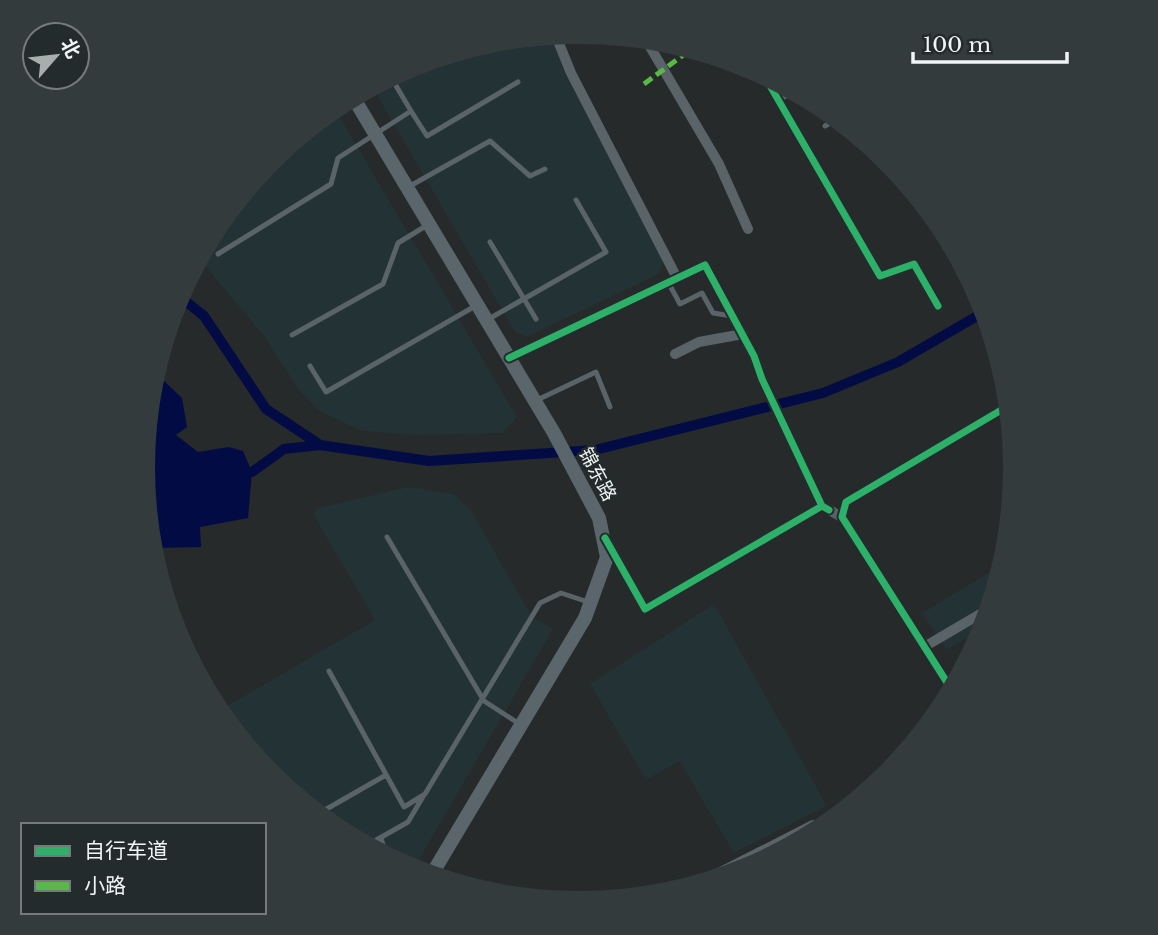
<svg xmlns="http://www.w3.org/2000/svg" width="1158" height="935" font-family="'Libre Baskerville','Noto Sans SC',serif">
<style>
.built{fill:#233234}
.water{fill:#030b44}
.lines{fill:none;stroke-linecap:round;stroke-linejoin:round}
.canal{stroke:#030b44;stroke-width:10}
.lane{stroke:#596368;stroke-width:5}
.street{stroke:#596368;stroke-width:10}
.secondary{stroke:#5a666c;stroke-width:14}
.quiet{stroke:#58b947;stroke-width:5;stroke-dasharray:10 5;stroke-linecap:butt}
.cycleway-casing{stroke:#242b2d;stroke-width:11}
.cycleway{stroke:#2db169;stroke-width:7}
.labels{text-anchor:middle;stroke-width:5;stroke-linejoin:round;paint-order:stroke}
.street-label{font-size:19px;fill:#eff4f4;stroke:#242b2d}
</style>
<rect width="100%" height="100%" fill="#262a2b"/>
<path class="built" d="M549 37 665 254 659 274 526 337 515 332 374 90 413 65Z
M338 114 517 417 502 433 418 435 362 431 319 411 298 389 264 336 202 262 271 159Z
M408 487 454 494 470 509 532 617 553 629 413 870 270 776 225 707 375 620 313 514 318 508Z
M995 569 983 629 946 650 922 613Z
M714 604 827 806 734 853 679 761 646 780 590 684Z"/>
<path class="water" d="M161 378 182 398 187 427 176 435 198 452 229 447 243 451 252 472 248 518 200 527 201 547 159 548 143 467Z"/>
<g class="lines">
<path class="canal" d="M179 296 204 316 266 409 320 445 429 461 595 450 823 393 898 362 984 312
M252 472 284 449 320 445"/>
<path class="lane" d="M778 100 790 94
M411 111 427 136 518 82
M825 126 832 122
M410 186 490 141 530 176 545 169
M490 242 536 319
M218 254 331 184 338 158 411 111 392 79
M668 282 680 304 702 293 713 313 732 316
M487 320 606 252 576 200
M292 335 383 284 398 243 429 224
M310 366 326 392 477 305
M535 401 596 372 610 407
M387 537 484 701 521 725
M329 671 404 807 425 794 540 603 561 593 588 602
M323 811 386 775
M381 838 385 852
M371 843 408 822 424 795"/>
<path class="street" d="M556 36 571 73 677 278
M649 45 719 164 748 229
M765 77 880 276 914 264 938 306
M675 354 699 342 743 334
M509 358 705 265 754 356 762 379 822 506
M607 541 645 609 822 506 842 517
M924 647 987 610
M948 684 842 517 846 502 1003 409
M709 878 813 825"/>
<path class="secondary" d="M356 102 554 433 599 518 607 557 585 618 432 874"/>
<path class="quiet" d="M644 84 686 53"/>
<g class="cycleway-casing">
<path id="cycleway" d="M765 77 880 276 914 264 938 306
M509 358 705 265 754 356 762 379 822 506
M605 538 645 609 822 506 829 510
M948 684 842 517 846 502 1003 409"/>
</g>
<use href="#cycleway" class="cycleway"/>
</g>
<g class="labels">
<g class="street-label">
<text transform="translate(598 474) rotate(62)" y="7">锦东路</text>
</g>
</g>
<path d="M0 0H1158V935H0ZM578 44H580A423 423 0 0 1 1003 467V468A423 423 0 0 1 580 891H578A423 423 0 0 1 155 468V467A423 423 0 0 1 578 44Z" fill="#343b3d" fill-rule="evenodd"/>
<rect x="21" y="823" width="245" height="91" fill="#242b2d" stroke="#757b7d" stroke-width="2"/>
<rect x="35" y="846" width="35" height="10" fill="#2db169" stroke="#757b7d" stroke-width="2"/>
<text x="84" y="858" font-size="21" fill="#eff4f4">自行车道</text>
<rect x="35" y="881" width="35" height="10" fill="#58b947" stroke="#757b7d" stroke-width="2"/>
<text x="84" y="893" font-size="21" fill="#eff4f4">小路</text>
<g transform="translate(56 56) rotate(62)"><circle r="33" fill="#242b2d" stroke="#757b7d" stroke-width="2"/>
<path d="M0-5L12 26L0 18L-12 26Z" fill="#a9adae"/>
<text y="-10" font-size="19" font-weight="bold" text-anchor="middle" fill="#eff4f4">北</text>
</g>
<path d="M913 52v10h154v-10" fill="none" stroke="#eff4f4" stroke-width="3.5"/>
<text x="923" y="52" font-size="21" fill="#eff4f4" stroke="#242b2d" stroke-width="5" paint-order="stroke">100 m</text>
</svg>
